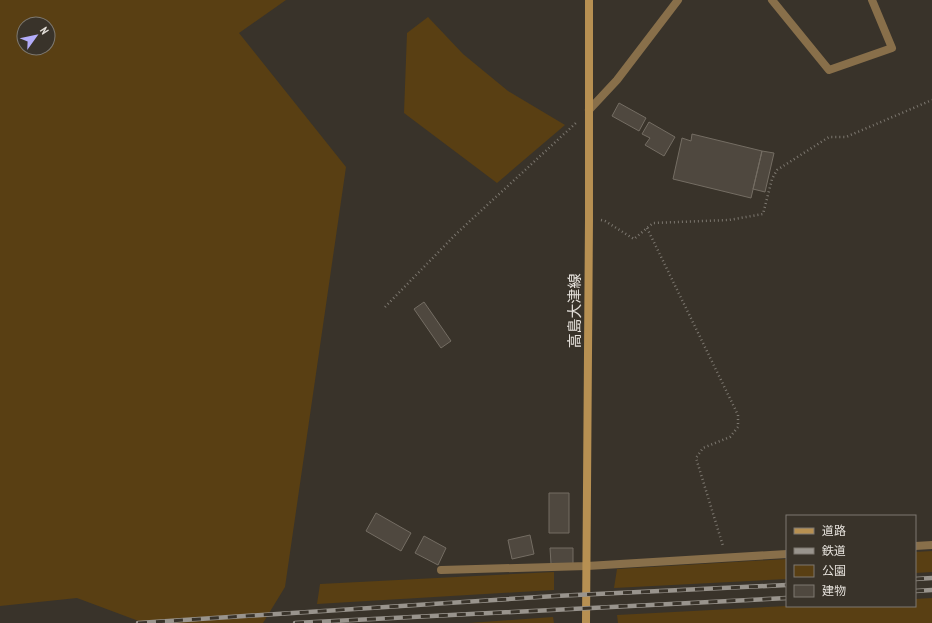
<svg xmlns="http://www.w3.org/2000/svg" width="932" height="623" font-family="'PT Sans Narrow','Noto Sans JP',sans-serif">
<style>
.green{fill:#593f13;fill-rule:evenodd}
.building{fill:#4f483f;stroke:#746d63}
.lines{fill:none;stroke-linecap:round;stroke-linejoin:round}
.path{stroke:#7d7870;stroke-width:2.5;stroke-dasharray:1 3;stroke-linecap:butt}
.service{stroke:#886f4a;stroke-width:8}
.minor{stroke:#886f4a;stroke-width:8}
.secondary{stroke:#b79052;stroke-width:8}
.rail-casing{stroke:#99948d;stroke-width:4.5}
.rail{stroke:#39332a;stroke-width:3;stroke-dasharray:9;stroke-linecap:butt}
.labels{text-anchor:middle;stroke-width:4;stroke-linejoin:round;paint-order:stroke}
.street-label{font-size:15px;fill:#e5e1db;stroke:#39332a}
</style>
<rect width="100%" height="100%" fill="#39332a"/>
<path class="green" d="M0 0H286L239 33 346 167 285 587 263 623H144L77 598 0 606ZM24 24H48V48H24Z
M428 17 463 54 508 91 565 125 497 183 404 113 407 33Z
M932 551V572L915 573V552Z
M787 559V579L614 588 617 569Z
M554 572V590L317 604 320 584Z
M932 598V623H618L617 615 787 606H915V599Z
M553 617 554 623H469Z"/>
<path class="building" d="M619 103 646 118 639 131 612 116Z
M649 122 675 137 664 156 645 145 650 138 642 134Z
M692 134 762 151 751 198 673 179 682 138 691 141Z
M762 151 774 153 765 192 753 189Z
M424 302 451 341 441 348 414 309Z
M549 493H569V533H549Z
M376 513 411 533 401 551 366 531Z
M530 535 534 554 512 559 508 540Z
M424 536 446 548 438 565 415 553Z
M550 548H573V564H551Z"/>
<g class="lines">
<path class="path" d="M601 220 605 221 634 239 653 223 729 220 763 214 772 179 777 170 829 137H846L932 100
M647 228 738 415V427L730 437 703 448 696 458 723 546
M385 307 457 233 577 122"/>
<path class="service" d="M772 0 829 70 892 48 872 0"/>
<path class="minor" d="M589 110 617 80 678 0
M915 546 932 545
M441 570 587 566 787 554"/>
<path class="secondary" d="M586 623 589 219V0"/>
<g class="rail-casing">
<path id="rail" d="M915 579 932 578
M915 591 932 590
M138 623 555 596 787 585
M295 623 787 598"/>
</g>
<use href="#rail" class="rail"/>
</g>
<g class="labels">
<g class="street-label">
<text transform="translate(575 311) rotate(-90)" y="5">高島大津線</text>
</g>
</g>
<rect x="786" y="515" width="130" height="92" fill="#39332a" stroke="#7e7971"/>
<rect x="794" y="528" width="20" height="6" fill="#b79052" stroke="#7e7971"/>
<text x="822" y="535" font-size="12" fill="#e5e1db">道路</text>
<rect x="794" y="548" width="20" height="6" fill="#99948d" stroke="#7e7971"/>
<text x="822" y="555" font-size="12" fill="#e5e1db">鉄道</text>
<rect x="794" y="565" width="20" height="12" fill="#593f13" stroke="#7e7971"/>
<text x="822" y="575" font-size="12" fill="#e5e1db">公園</text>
<rect x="794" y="585" width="20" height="12" fill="#4f483f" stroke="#7e7971"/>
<text x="822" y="595" font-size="12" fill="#e5e1db">建物</text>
<g transform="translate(36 36) rotate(57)"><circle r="19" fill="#39332a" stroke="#7e7971"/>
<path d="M0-3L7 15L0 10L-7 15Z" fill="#b3acf9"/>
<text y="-6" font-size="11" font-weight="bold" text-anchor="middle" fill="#e5e1db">N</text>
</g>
</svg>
